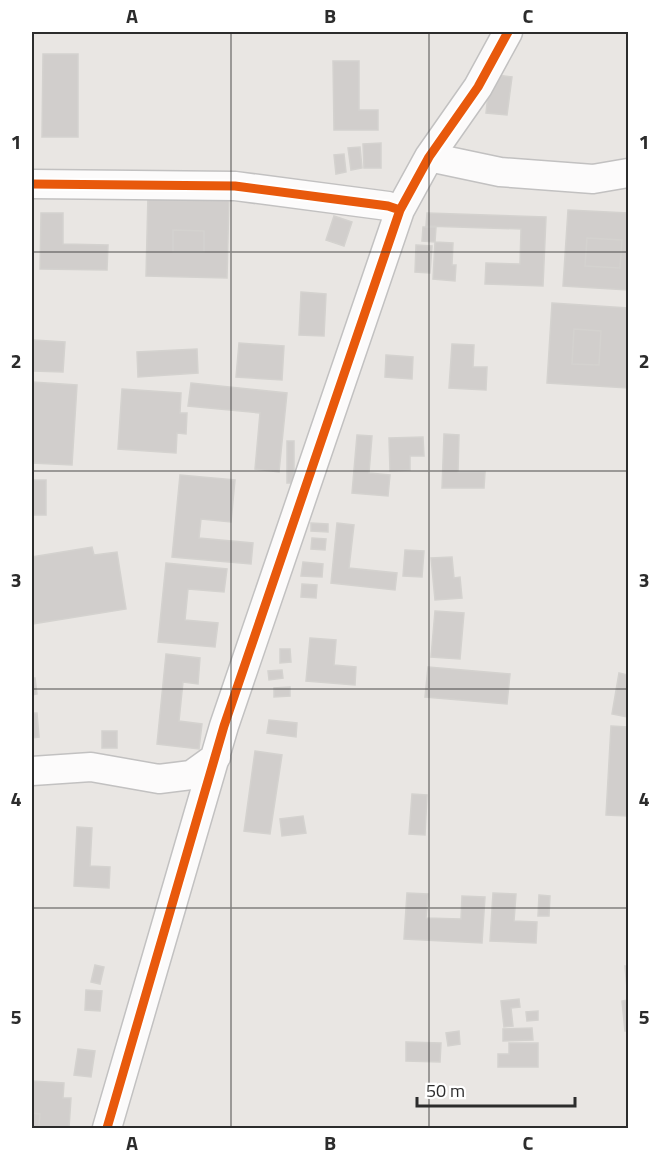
<svg xmlns="http://www.w3.org/2000/svg" width="660" height="1160" font-family="'Titillium Web',sans-serif">
<style>
.building{fill:#d1cecc;stroke:#d4d2cf;stroke-width:1.5;fill-rule:evenodd}
.lines{fill:none;stroke-linecap:round;stroke-linejoin:round}
.minor-casing{stroke:#c2c1c1;stroke-width:31}
.minor{stroke:#fcfbfb;stroke-width:28}
.cycleway-casing{stroke:#fff;stroke-width:13}
.cycleway{stroke:#e8590c;stroke-width:9}
.grid{fill:none;stroke:#2c2c2c;stroke-width:1.5;stroke-opacity:0.55}
.neatline{fill:none;stroke:#2c2c2c;stroke-width:2}
.grid-label{font-size:20px;text-anchor:middle;font-weight:bold;fill:#2c2c2c}
</style>
<rect width="100%" height="100%" fill="#e9e6e3"/>
<path class="building" d="M43 54H78V137H42Z
M333 61H359V110H378V130H334Z
M490 74 512 77 507 115 486 113Z
M381 143V168H364L363 144Z
M360 147 362 168 351 170 348 148Z
M344 154 346 172 336 174 334 155Z
M148 195 229 197 227 278 146 276ZM173 230 204 231V252H173Z
M568 210 628 213V290L563 286ZM587 238 622 240 620 268 585 266Z
M41 213H63V244L108 245 107 270 40 269Z
M427 213 546 217 543 286 485 284 486 263 520 264 521 229 426 226Z
M334 216 352 222 344 246 326 240Z
M423 227H436L435 242 422 241Z
M173 230 204 231V252H173Z
M587 238 622 240 620 268 585 266Z
M435 242 453 243 452 265H456L455 281 433 279Z
M416 245 432 246 430 273 415 272Z
M301 292 326 294 324 336 299 335Z
M552 303 628 308V388L547 383ZM574 329 601 331 599 365 572 364Z
M574 329 601 331 599 365 572 364Z
M34 340 65 342 63 372 33 371Z
M239 343 284 346 282 380 236 377Z
M452 344 474 345 473 367H487L486 390 449 388Z
M197 349 198 373 138 377 137 352Z
M386 355 413 357 412 379 385 377Z
M32 382 77 385 72 465 32 463Z
M191 383 287 393 279 472 255 469 260 413 188 406Z
M122 389 181 393 180 413H187L186 434 177 433 176 453 118 449Z
M444 434 459 435 458 472H485L484 488H442Z
M357 435 372 436 369 473 390 475 388 496 352 493Z
M423 437 424 456H410V470L390 471 389 438Z
M287 441H294V483H287Z
M180 475 235 480 231 522 201 519 199 538 253 543 251 564 172 557Z
M32 480H46V515H32Z
M311 523 328 524V532L311 531Z
M337 523 354 525 349 568 397 573 395 590 331 583Z
M312 538 326 539 325 550 311 549Z
M92 547 94 555 117 552 126 609 32 624V557Z
M405 550 424 551 422 577 403 576Z
M452 557 454 578 460 577 462 598 435 600 431 558Z
M303 562 323 564 322 577 301 576Z
M166 563 227 569 224 592 188 589 185 620 218 623 215 647 158 642Z
M302 584 317 585 316 598 301 597Z
M435 611 464 613 460 659 431 657Z
M310 638 336 640 334 665 356 667 355 685 306 681Z
M280 649H290L291 662 280 663Z
M166 654 200 658 198 684 183 682 179 721 202 724 199 749 157 744Z
M428 667 510 674 507 704 425 697Z
M282 670 283 678 269 680 268 671Z
M619 673 628 675V717L612 714Z
M32 678H35L37 694 32 695Z
M290 687V696L274 697V688Z
M32 713H37L39 737 32 738Z
M269 720 297 723 296 737 267 733Z
M611 726 628 727V816L606 815Z
M102 731H117V748H102Z
M255 751 282 755 270 834 244 831Z
M412 794 427 795 425 835 409 834Z
M303 816 306 833 282 836 280 819Z
M77 827 92 828 90 866 110 867 109 888 74 886Z
M407 893 428 894 426 918 461 919 462 896 485 897 482 943 404 939Z
M493 893 516 894 514 921 537 922 536 943 490 941Z
M539 895 550 896 549 916H538Z
M95 965 104 967 100 984 91 982Z
M625 966H628V999Z
M86 990 102 991 100 1011 85 1010Z
M519 999 520 1007 511 1008 513 1026 504 1027 501 1001Z
M628 1000V1031H625L622 1001Z
M538 1011V1020L527 1021 526 1012Z
M532 1028 533 1040 503 1041V1029Z
M459 1031 460 1044 448 1046 446 1033Z
M406 1042 441 1043 440 1062 406 1061Z
M509 1043H538V1067H498V1054H509Z
M78 1049 95 1051 91 1077 74 1075Z
M32 1081 64 1083 63 1098H71L69 1128H43V1127L39 1126 40 1114 32 1113Z
M32 1113 40 1114 39 1126 43 1127V1128H32Z"/>
<g class="lines">
<g class="minor-casing">
<path id="minor" d="M429 157 500 172 593 179 628 173
M32 184 235 186 388 206 400 210
M32 771 91 767 159 779 191 775 216 757
M107 1128 224 726 400 210 429 157 478 87 508 32"/>
</g>
<use href="#minor" class="minor"/>
<g class="cycleway-casing">
<path id="cycleway" d="M32 184 235 186 388 206 400 210
M107 1128 224 726 400 210 429 157 478 87 508 32"/>
</g>
<use href="#cycleway" class="cycleway"/>
</g>
<path class="grid" d="M231 32V1128M429 32V1128M32 252H628M32 471H628M32 689H628M32 908H628"/>
<rect width="660" height="1160" fill="none" stroke="#ffffff" stroke-width="66"/>
<path d="M417 1097v9h158v-9" fill="none" stroke="#2c2c2c" stroke-width="3"/>
<text x="426" y="1097" font-size="18" fill="#2c2c2c" stroke="#ffffff" stroke-width="4.5" paint-order="stroke">50 m</text>
<rect x="33" y="33" width="594" height="1094" class="neatline"/>
<g class="grid-label">
<text x="132" y="23">A</text>
<text x="330" y="23">B</text>
<text x="528" y="23">C</text>
<text x="16" y="149">1</text>
<text x="644" y="149">1</text>
<text x="16" y="368">2</text>
<text x="644" y="368">2</text>
<text x="16" y="587">3</text>
<text x="644" y="587">3</text>
<text x="16" y="806">4</text>
<text x="644" y="806">4</text>
<text x="16" y="1024">5</text>
<text x="644" y="1024">5</text>
<text x="132" y="1150">A</text>
<text x="330" y="1150">B</text>
<text x="528" y="1150">C</text>
</g>
</svg>
